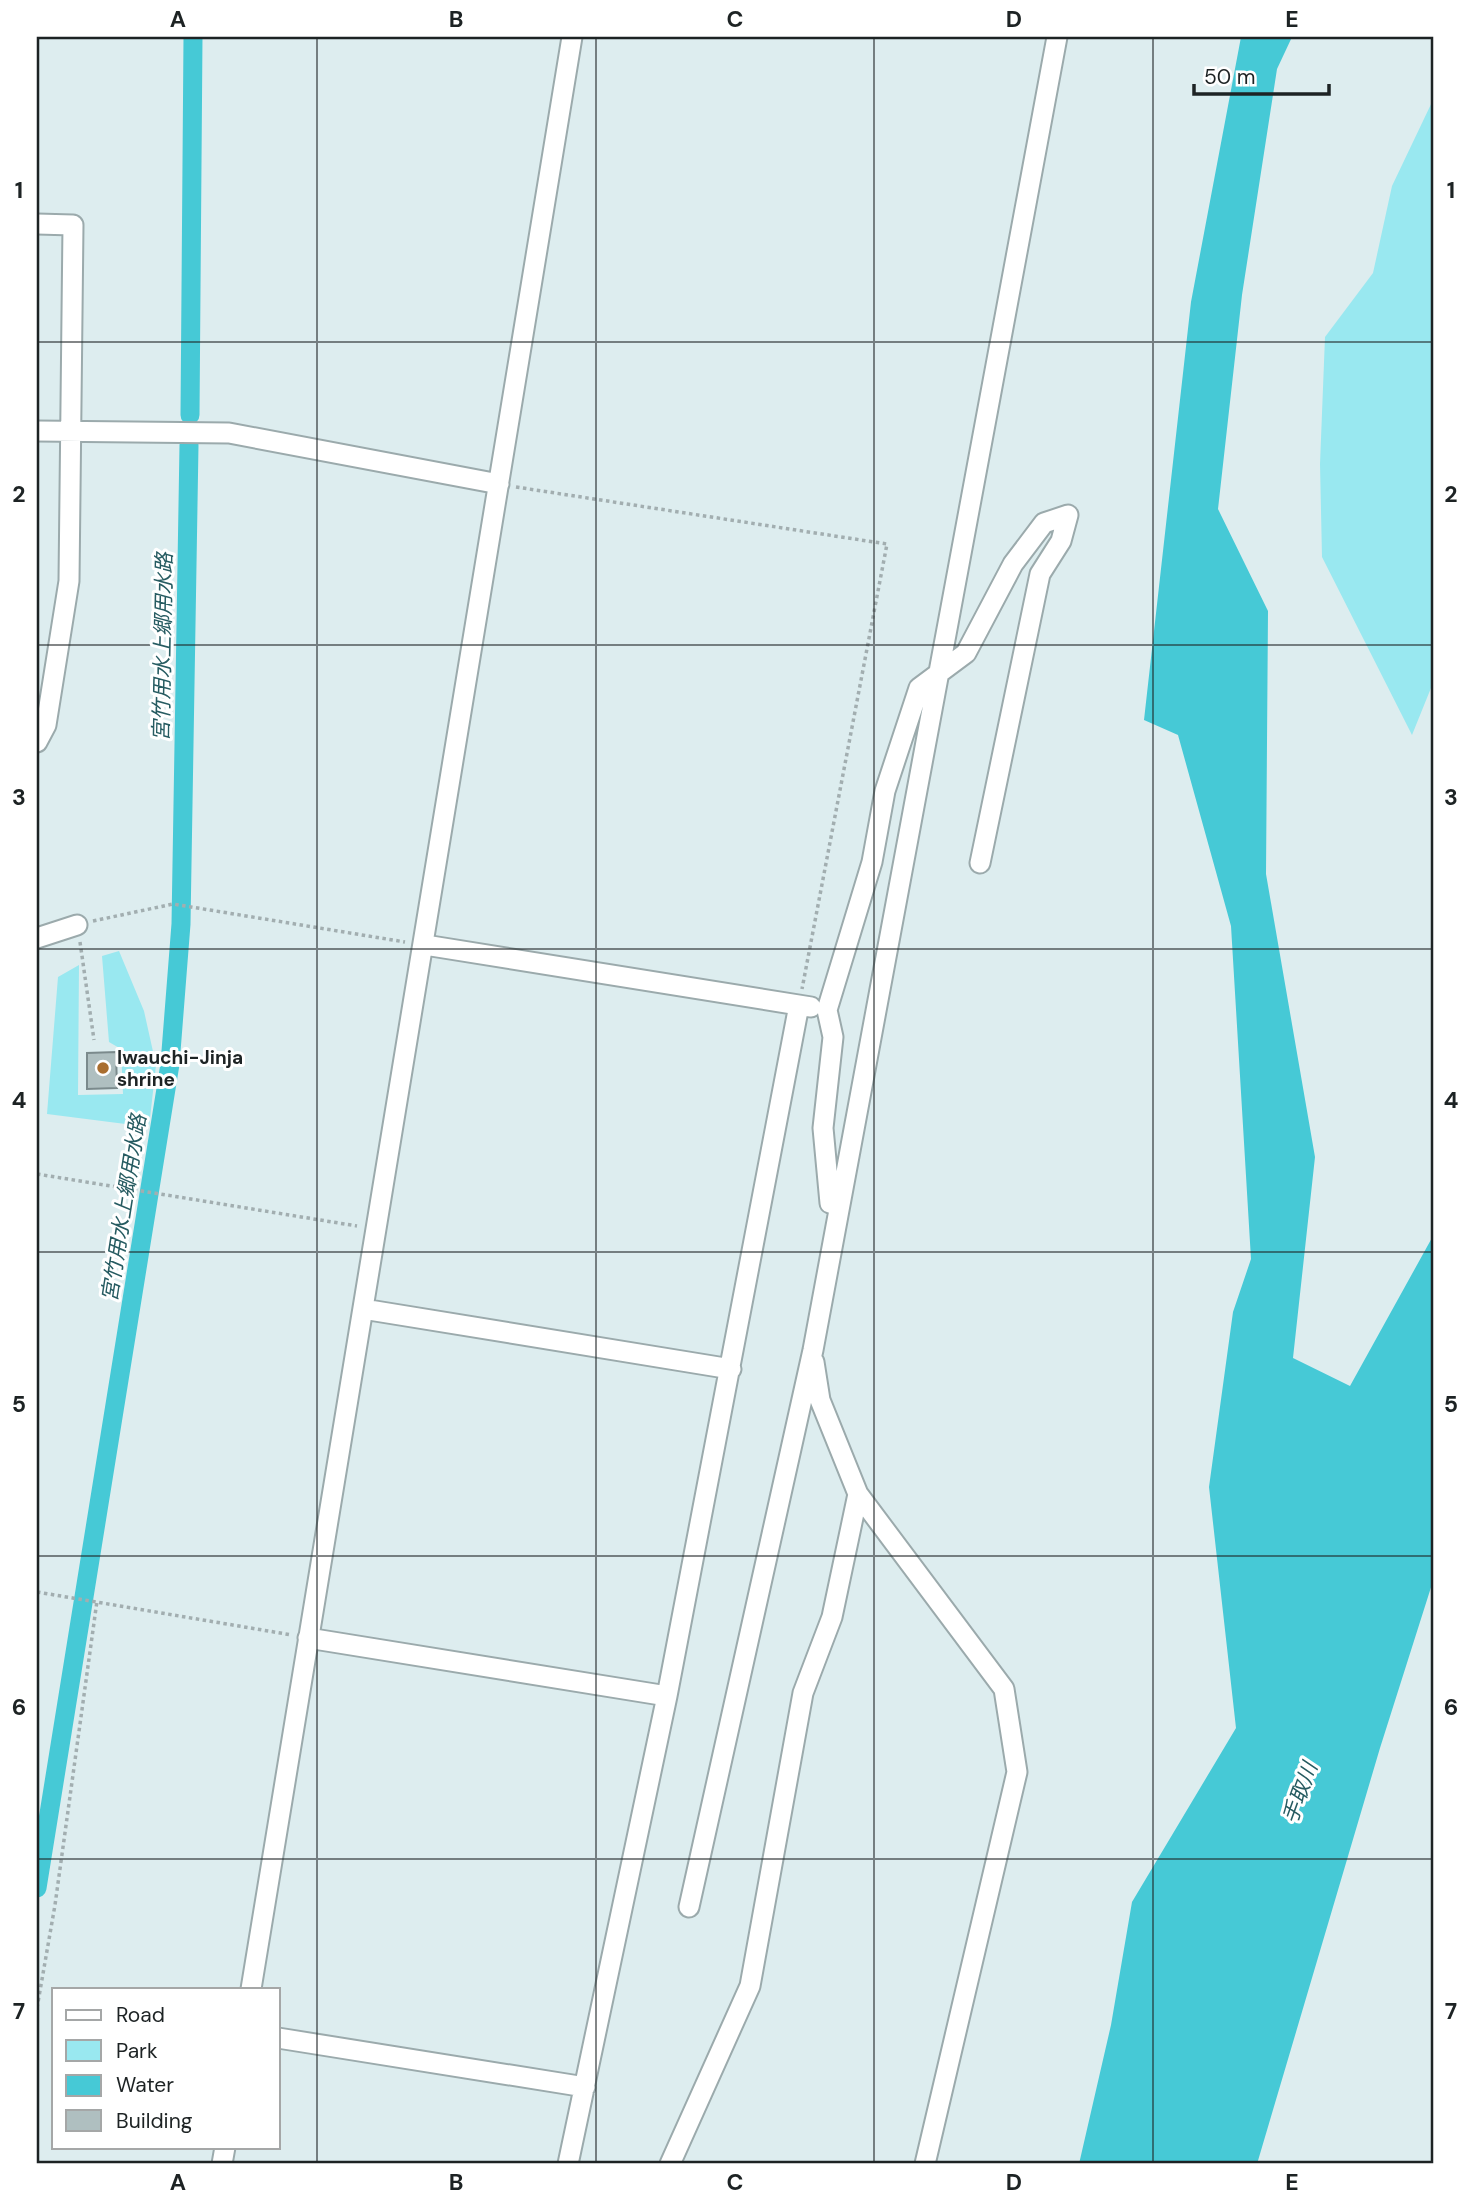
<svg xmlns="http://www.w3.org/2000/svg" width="1470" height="2201" font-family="'DM Sans','Noto Sans JP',sans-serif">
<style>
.green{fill:#99e8f0}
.water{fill:#46c9d6}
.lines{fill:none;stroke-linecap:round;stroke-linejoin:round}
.canal{stroke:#46c9d6;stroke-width:19}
.building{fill:#afbfc0;stroke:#7b8a8c;stroke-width:2}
.minor-casing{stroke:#9baaac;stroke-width:23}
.path{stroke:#a2aeb0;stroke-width:3.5;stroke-dasharray:3.5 3.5;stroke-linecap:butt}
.minor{stroke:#fff;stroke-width:19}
.grid{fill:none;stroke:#1d2324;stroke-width:2;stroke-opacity:0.55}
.poi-dot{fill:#a96e2f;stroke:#fff;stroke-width:2.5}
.labels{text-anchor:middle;stroke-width:6;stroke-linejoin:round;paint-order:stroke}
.poi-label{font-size:19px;font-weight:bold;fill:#1d2324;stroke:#fff;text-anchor:start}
.water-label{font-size:21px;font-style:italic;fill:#265b61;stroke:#fff}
.neatline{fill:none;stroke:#1d2324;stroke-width:2.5}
.grid-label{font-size:23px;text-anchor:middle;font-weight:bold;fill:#1d2324}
</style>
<rect width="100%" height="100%" fill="#ddedef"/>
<path class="green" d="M1433 100V683L1412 735 1322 557 1320 464 1325 337 1373 273 1392 186Z
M119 951 144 1011 156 1065 149 1127 47 1114 58 977 79 965 78 1095 123 1094 121 1049 109 1042 102 956Z"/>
<path class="water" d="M1241 37H1292L1277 69 1242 295 1218 509 1268 611 1266 874 1315 1157 1293 1358 1350 1386 1433 1236V1581L1380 1748 1257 2164H1079L1111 2025 1132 1902 1236 1728 1209 1487 1233 1312 1251 1259 1231 926 1178 735 1144 720 1191 302Z"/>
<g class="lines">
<path class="canal" d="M190 415 193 37
M37 1888 170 1064 181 924 189 445"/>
</g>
<path class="building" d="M116 1052 117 1088 87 1089V1053Z"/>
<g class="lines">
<g class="minor-casing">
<path id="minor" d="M37 224 73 225 69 581 46 725 37 742
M37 431 229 433 499 484
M37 938 77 925
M425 945 811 1007
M839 1206 830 1203 823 1128 833 1037 827 1010 872 862 885 791 919 688 966 653 1013 564 1044 523 1068 515 1061 541 1040 574 980 863
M363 1309 731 1369
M814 1362 820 1400 858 1494 1004 1689 1017 1772 925 2164
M308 1638 667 1696
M689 1907 813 1350 1057 37
M251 1989 572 37
M278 2038 585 2087
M222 2164 225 2147
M568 2164 667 1696 799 1005
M670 2164 750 1986 803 1693 832 1617 858 1494"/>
</g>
<path class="path" d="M516 487 887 544 802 989
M93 921 173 904 405 942
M80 942 94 1040
M37 1174 357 1226
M37 1592 292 1635
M37 2008 55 1905 97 1601"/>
<use href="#minor" class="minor"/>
</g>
<path class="grid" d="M317 37V2164M596 37V2164M874 37V2164M1153 37V2164M37 342H1433M37 645H1433M37 949H1433M37 1252H1433M37 1556H1433M37 1859H1433"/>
<circle class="poi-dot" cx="103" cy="1068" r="7"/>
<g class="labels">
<g class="poi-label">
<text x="117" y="1064">Iwauchi-Jinja<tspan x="117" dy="22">shrine</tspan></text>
</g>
<g class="water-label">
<text transform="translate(163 647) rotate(-89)" y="7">宮竹用水上郷用水路</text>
<text transform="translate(124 1208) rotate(-81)" y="7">宮竹用水上郷用水路</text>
<text transform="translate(1300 1793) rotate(-70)" y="7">手取川</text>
</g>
</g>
<rect width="1470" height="2201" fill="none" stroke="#ffffff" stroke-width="77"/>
<rect x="52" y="1988" width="228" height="161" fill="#ffffff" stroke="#a5a7a7" stroke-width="2"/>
<rect x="66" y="2010" width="35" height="10" fill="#ffffff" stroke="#a5a7a7" stroke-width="2"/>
<text x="116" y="2022" font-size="21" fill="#1d2324">Road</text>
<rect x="66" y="2040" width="35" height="21" fill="#99e8f0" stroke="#a5a7a7" stroke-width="2"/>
<text x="116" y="2058" font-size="21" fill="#1d2324">Park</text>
<rect x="66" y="2075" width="35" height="21" fill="#46c9d6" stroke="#a5a7a7" stroke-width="2"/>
<text x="116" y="2092" font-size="21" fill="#1d2324">Water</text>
<rect x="66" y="2110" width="35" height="21" fill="#afbfc0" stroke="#a5a7a7" stroke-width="2"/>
<text x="116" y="2128" font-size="21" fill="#1d2324">Building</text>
<path d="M1194 84v10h135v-10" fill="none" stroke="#1d2324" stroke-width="3.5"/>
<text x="1204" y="84" font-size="21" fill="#1d2324" stroke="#ffffff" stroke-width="5" paint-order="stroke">50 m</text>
<rect x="38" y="38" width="1394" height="2124" class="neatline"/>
<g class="grid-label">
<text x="178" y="27">A</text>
<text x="456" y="27">B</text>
<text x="735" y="27">C</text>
<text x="1014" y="27">D</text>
<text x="1292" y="27">E</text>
<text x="19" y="198">1</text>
<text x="1451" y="198">1</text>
<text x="19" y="502">2</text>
<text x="1451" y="502">2</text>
<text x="19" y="805">3</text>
<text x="1451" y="805">3</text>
<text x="19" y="1108">4</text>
<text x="1451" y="1108">4</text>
<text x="19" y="1412">5</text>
<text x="1451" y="1412">5</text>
<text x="19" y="1715">6</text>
<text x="1451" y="1715">6</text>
<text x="19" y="2019">7</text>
<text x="1451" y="2019">7</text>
<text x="178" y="2190">A</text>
<text x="456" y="2190">B</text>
<text x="735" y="2190">C</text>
<text x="1014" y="2190">D</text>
<text x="1292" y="2190">E</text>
</g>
</svg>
